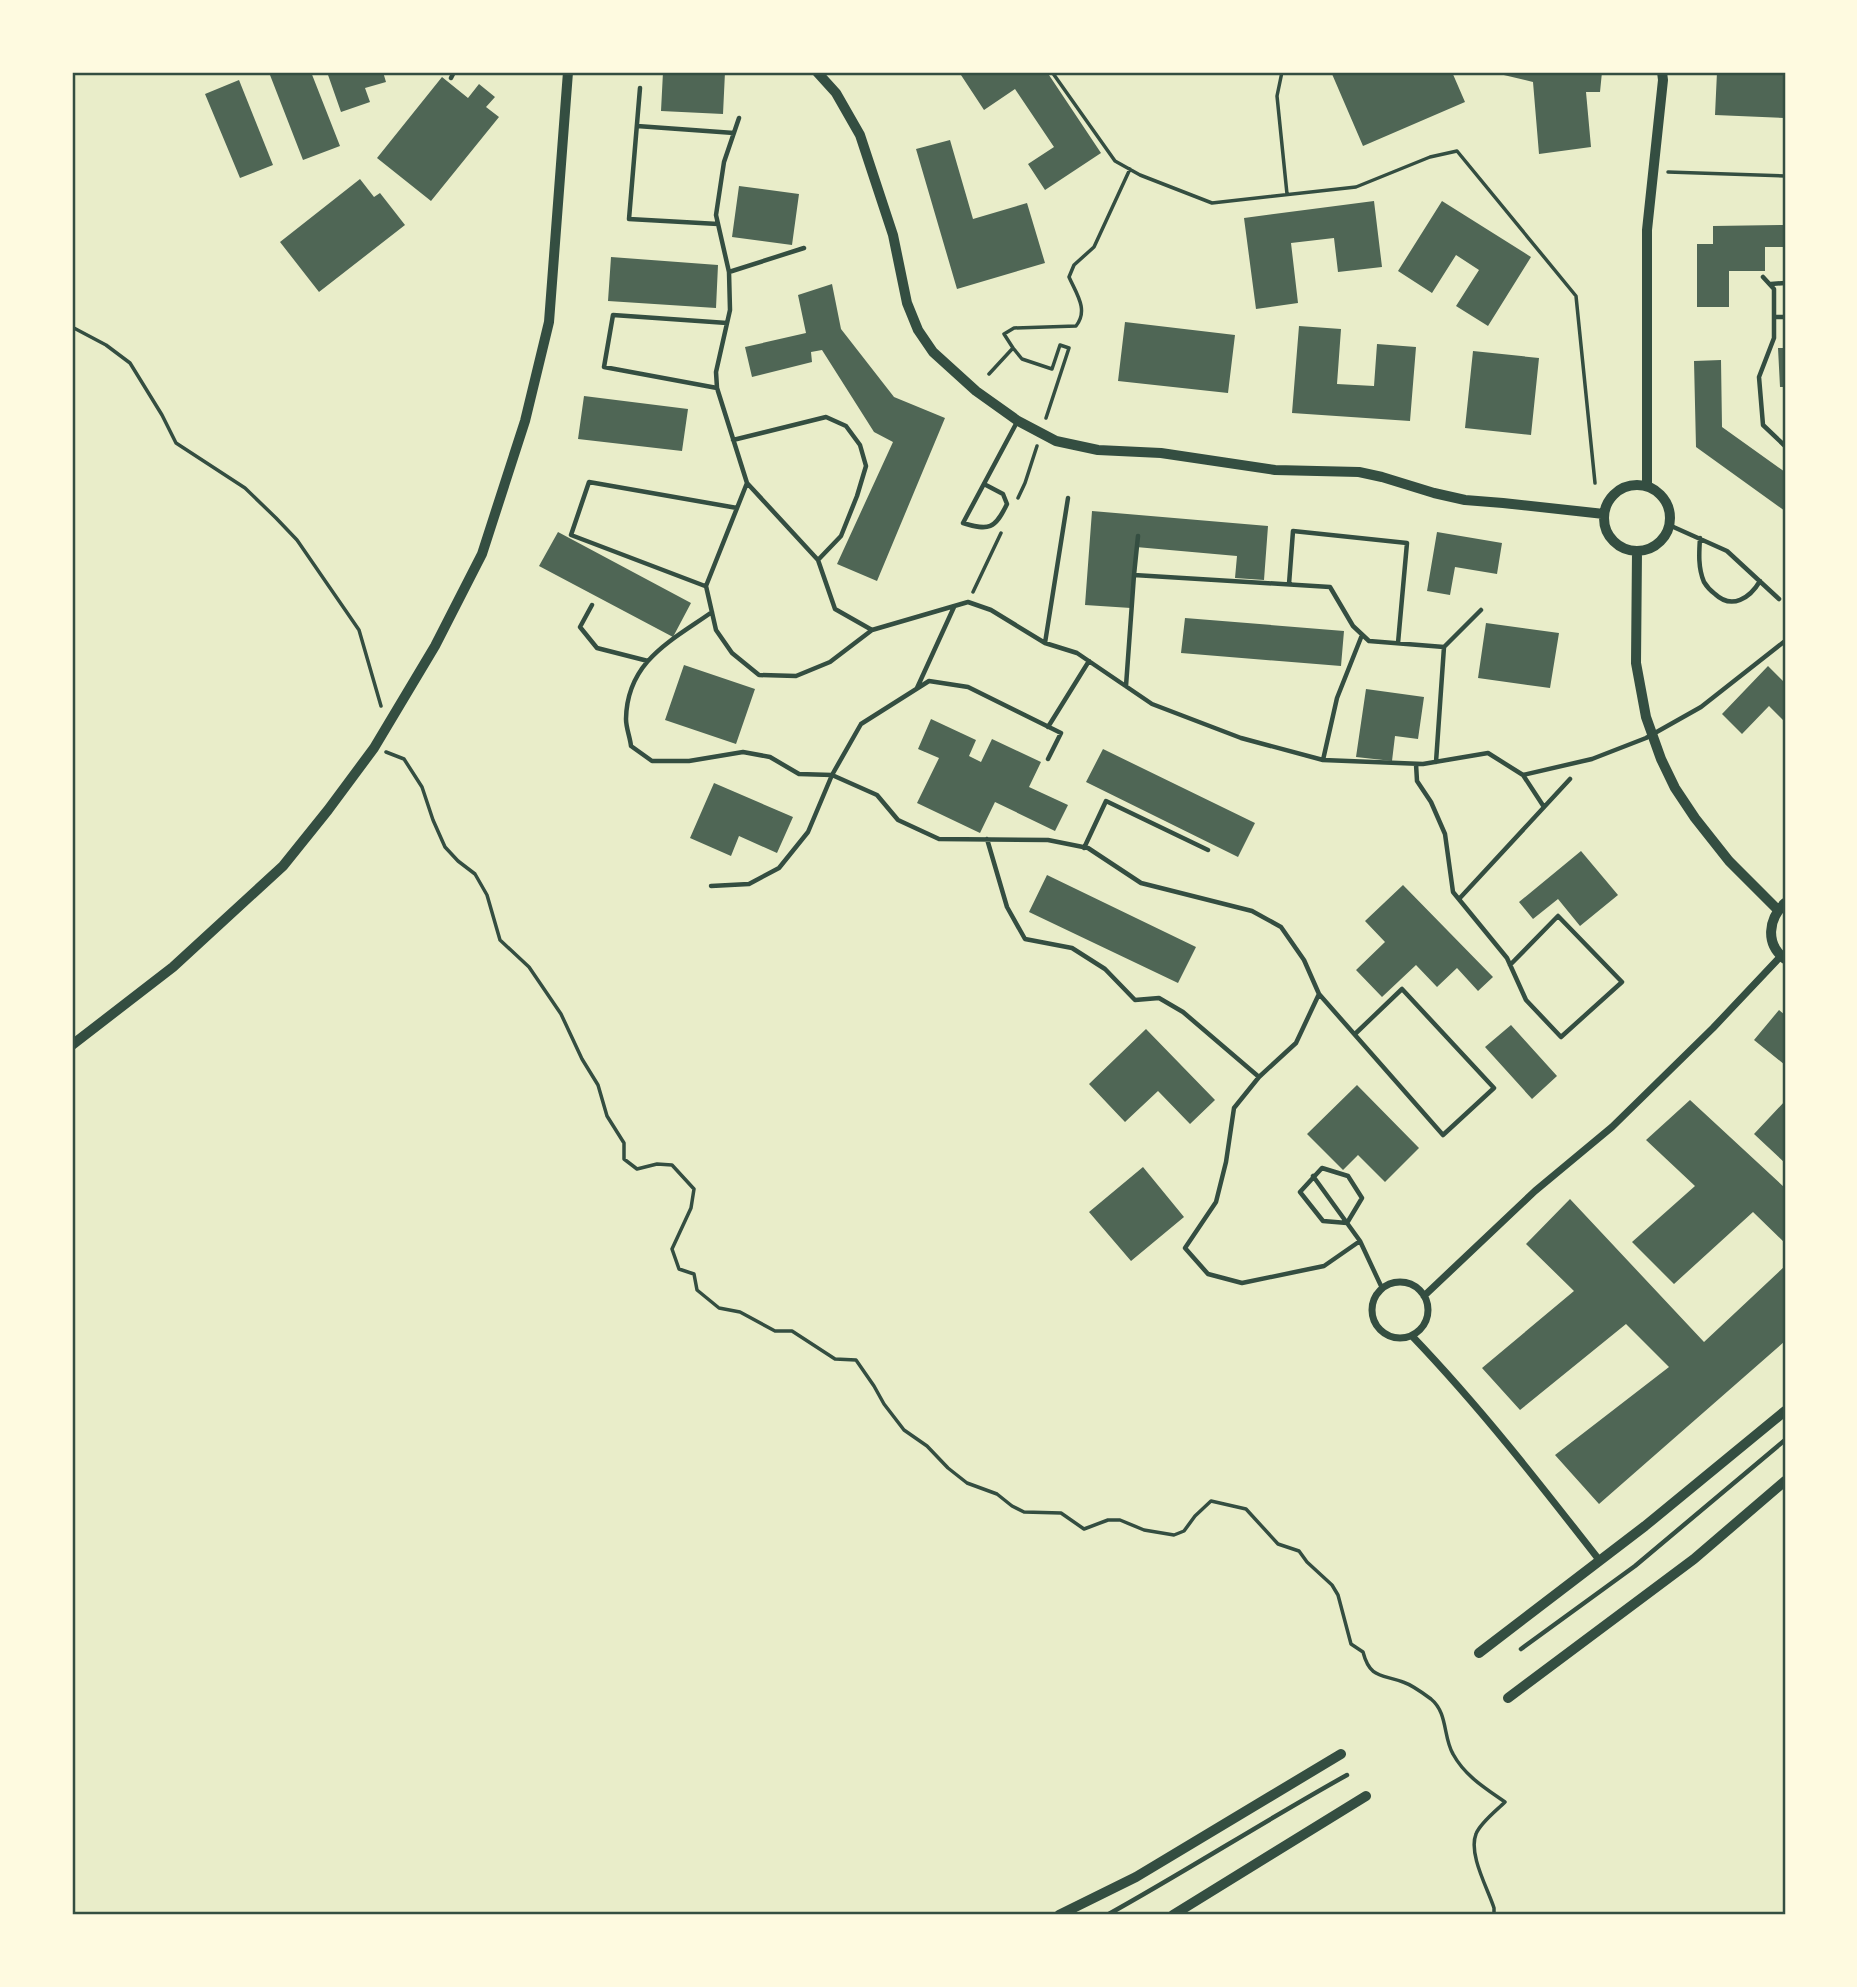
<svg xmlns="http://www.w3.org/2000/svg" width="1857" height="1987" font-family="Karla,sans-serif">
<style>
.building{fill:#4f6655}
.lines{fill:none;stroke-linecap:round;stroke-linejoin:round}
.path{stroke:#344e41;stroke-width:3.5}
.service{stroke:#344e41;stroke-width:4.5}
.minor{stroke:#344e41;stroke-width:7}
.tertiary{stroke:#344e41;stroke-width:10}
.neatline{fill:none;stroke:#344e41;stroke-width:2.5}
</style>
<rect width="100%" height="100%" fill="#e9edc9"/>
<path class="building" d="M279 72H311L340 146 303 160 270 75Z
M327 72H383L386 82 365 88 370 102 341 112Z
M663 72H725L723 114 661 111Z
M959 72H1047L1101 153 1045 190 1028 164 1054 147 1015 89 984 110Z
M1337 72H1452L1465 102 1363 146 1332 74Z
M1491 72H1602L1600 92H1586L1591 147 1539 154 1533 82Z
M1717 72H1785V118L1715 115Z
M442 77 468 98 479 84 495 97 486 107 499 117 431 201 377 158Z
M239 80 273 165 240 178 205 94Z
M950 140 973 219 1027 203 1045 263 957 289 916 149Z
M360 179 374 197 380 193 405 225 319 292 280 242Z
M739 186 799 194 792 245 732 237Z
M1374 201 1382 267 1338 272 1334 238 1291 243 1298 303 1256 309 1244 218Z
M1442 201 1531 257 1488 326 1456 306 1479 270 1456 255 1432 293 1398 271Z
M1785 225V247H1765V271H1729V307H1697V244H1713V226Z
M611 257 718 265 716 308 608 301Z
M832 284 841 329 894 397 945 418 877 581 837 564 893 442 874 432 822 350 811 352 812 362 752 377 745 347 806 333 798 295Z
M1125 322 1235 335 1228 393 1118 381Z
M1299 326 1341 329 1337 384 1374 386 1377 344 1416 347 1410 421 1292 413Z
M1778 348H1785V387H1780Z
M1473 351 1539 358 1531 435 1465 428Z
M1721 360 1722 427 1785 472V511L1696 447 1694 361Z
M584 396 688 409 682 451 578 439Z
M1092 511 1268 526 1264 580 1235 578 1237 556 1136 547 1131 608 1085 605Z
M558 532 691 603 673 637 539 566Z
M1437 532 1502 543 1497 574 1455 567 1450 595 1427 591Z
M1185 618 1344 631 1341 666 1181 653Z
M1486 623 1559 633 1550 688 1478 678Z
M684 665 755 689 736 744 665 720Z
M1768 666 1785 683V722L1769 706 1742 734 1722 714Z
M1366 689 1424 697 1418 739 1395 736 1392 761 1356 757Z
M931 719 976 740 969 756 981 762 992 739 1041 762 1029 787 1068 805 1055 831 995 802 980 833 917 803 939 758 918 749Z
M1103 749 1255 823 1238 857 1086 782Z
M714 783 793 817 777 853 739 836 731 856 690 838Z
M1581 851 1618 895 1580 926 1558 899 1533 919 1519 902Z
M1047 875 1196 947 1178 983 1029 912Z
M1403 885 1493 977 1478 991 1457 968 1437 987 1416 965 1382 997 1356 970 1385 942 1365 921Z
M1779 1010 1785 1015V1065L1754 1040Z
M1511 1025 1557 1076 1532 1099 1485 1047Z
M1146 1029 1215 1100 1190 1124 1158 1091 1125 1122 1089 1084Z
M1357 1085 1419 1148 1385 1182 1358 1155 1343 1170 1307 1134Z
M1690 1100 1785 1188V1243L1753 1212 1674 1284 1632 1242 1695 1186 1646 1140Z
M1785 1101V1163L1754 1134Z
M1143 1167 1184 1217 1131 1261 1089 1212Z
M1570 1199 1704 1342 1785 1266V1341L1599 1504 1555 1455 1669 1367 1626 1324 1520 1410 1482 1368 1574 1291 1526 1244Z"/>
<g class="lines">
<path class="path" d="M1052 72 1115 161 1140 175 1212 203 1356 187 1430 157 1457 151 1576 296 1595 483
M1282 72 1277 96 1287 194
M1668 172 1785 176
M72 327 106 345 130 363 162 415 176 443 245 488 276 518 297 540 359 630 381 706
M1013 348 1022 359 1052 369 1060 345 1069 348 1046 418
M989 374 1013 348 1004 334 1014 328 1076 326C1089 310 1076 293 1069 277L1074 265 1094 247 1130 169
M1018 498 1025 483 1037 446
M973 592 1001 533
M386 752 404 759 422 787 433 820 445 847 458 861 475 874 487 895 500 940 529 967 561 1014 582 1059 598 1085 607 1116 624 1143V1159L637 1169 657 1164 672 1165 694 1189 691 1208 672 1249 679 1269 694 1274 697 1290 719 1308 740 1312 775 1331H792L835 1359 856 1360 874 1386 884 1404 904 1430 927 1446 948 1468 967 1483 997 1494 1012 1506 1024 1512 1061 1513 1084 1529 1108 1520H1120L1144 1530 1174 1535 1184 1531 1195 1516 1211 1501 1246 1509 1278 1544 1299 1551 1307 1562 1332 1585 1338 1595 1351 1644 1363 1652C1370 1679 1382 1674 1403 1682 1412 1685 1423 1693 1431 1699 1448 1713 1443 1737 1453 1754 1465 1776 1485 1788 1505 1802 1497 1810 1480 1823 1476 1834 1468 1854 1488 1889 1494 1908V1915"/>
<path class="service" d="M451 78 454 72
M640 88 629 219 718 224
M739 118 724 162 716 215 729 272 730 310 716 372 717 388 747 483 818 560 835 609 872 630
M637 126 734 133
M729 272 804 248
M1763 277 1774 289V338L1759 377 1763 425 1785 446
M1771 284 1785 283
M1774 317H1785
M717 388 604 367 613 315 727 323
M733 440 826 417 846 426 860 445 866 466 857 496 841 536 818 560
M747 483 706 586 716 630 732 653 759 675 796 676 830 662 872 630 968 602 991 610 1045 643 1077 653 1152 704 1241 738 1323 760 1423 764 1488 753 1523 775 1544 807
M984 484 1003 494 1007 504C995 529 989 531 963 523L1017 422
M1669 525 1727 551 1779 599
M1700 538C1699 553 1698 568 1704 582 1707 587 1711 591 1715 594 1732 610 1750 598 1760 581
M1134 575 1138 536
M1289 584 1293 531 1407 543 1398 643
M705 586 571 535 589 482 737 508
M592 605 580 627 597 648 648 661
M712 612C671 641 627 661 626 719 626 728 630 737 631 746L652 761H689L743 752 770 757 799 774 832 775 877 795 898 820 939 839 1048 840 1088 848 1141 883 1252 911 1281 927 1304 960 1319 994 1443 1135 1494 1088 1402 989 1355 1034
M1045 643 1068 498
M1126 686 1134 575 1330 587 1353 626 1369 641 1444 647
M917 688 954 607
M1048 727 1089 661
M1323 760 1337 698 1362 635
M1436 762 1444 647 1481 610
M1416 764 1417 781 1431 802 1445 834 1453 892 1507 958 1526 1000 1561 1037 1622 982 1558 916 1510 965
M1523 775 1592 759 1646 738 1701 707 1785 641
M987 839 1007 907 1025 939 1072 948 1105 969 1135 1000 1159 998 1183 1012 1259 1077
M1084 848 1106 801 1208 850
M711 886 749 884 779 868 808 832 832 775 861 724 929 681 968 687 1061 733 1048 759
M1459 899 1570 779
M1319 994 1296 1043 1259 1077 1234 1108 1226 1162 1216 1202 1185 1248 1208 1274 1242 1283 1324 1266 1360 1241
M1322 1168 1348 1176 1362 1198 1347 1223 1323 1221 1300 1192Z
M1313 1176 1360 1241 1382 1288
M1521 1649 1635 1566 1785 1440
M1107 1915C1188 1870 1266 1820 1347 1775"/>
<path class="minor" d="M1372 1310a28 28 0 1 1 56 0a28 28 0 1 1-56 0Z
M1424 1296 1535 1191 1612 1127 1713 1028 1781 956
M1412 1336C1480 1407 1540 1484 1600 1561"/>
<path class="tertiary" d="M817 72 836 93 860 135 893 235 907 303 918 330 933 352 976 391 1018 421 1056 441 1098 450 1161 453 1275 470 1359 472 1382 477 1434 493 1465 500 1503 503 1604 514
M1604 518a33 33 0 1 1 66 0a33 33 0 1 1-66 0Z
M1647 485V230L1663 80 1662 72
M1637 551 1636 663 1646 717 1661 759 1675 788 1695 818 1729 861 1778 910
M1785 903C1768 919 1765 944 1785 959
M72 1045 173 967 283 866 328 810 374 748 435 646 482 554 525 421 549 322 568 72
M1479 1653 1645 1526 1785 1411
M1508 1698 1694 1559 1785 1481
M1059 1915 1136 1877 1341 1754
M1173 1915 1366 1796"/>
</g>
<rect width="1857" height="1987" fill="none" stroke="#fefae0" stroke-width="147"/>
<rect x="74" y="74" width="1710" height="1839" class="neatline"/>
</svg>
